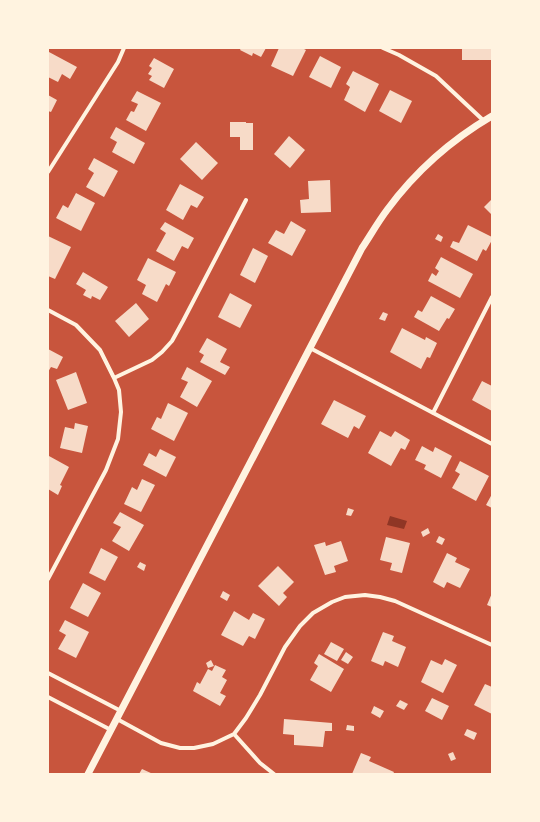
<svg xmlns="http://www.w3.org/2000/svg" width="540" height="822" font-family="Raleway,sans-serif">
<style>
.water{fill:#8f3625}
.building{fill:#f7dbc8}
.lines{fill:none;stroke-linecap:round;stroke-linejoin:round}
.minor{stroke:#fff3e0;stroke-width:4}
.tertiary{stroke:#fff3e0;stroke-width:7}
</style>
<rect width="100%" height="100%" fill="#c8553d"/>
<path class="water" d="M390 516 407 521 404 529 387 525Z"/>
<path class="building" d="M241 48H266L261 57 253 53 252 56 240 50Z
M279 48H302L306 50 293 76 271 66Z
M462 48H492V60H462Z
M49 52 77 67 70 79 62 74 58 82 48 77V53Z
M320 56 341 67 331 88 309 77Z
M154 58 174 69 164 88 149 80 152 76 148 74 152 68 149 66Z
M353 71 379 84 365 112 344 100 350 87 346 84Z
M390 90 412 101 401 123 379 111Z
M137 91 161 103 146 131 126 120 131 111 134 112 138 104 131 101Z
M48 95 57 100 51 112 48 111Z
M230 122H246V123H253V150H240V137H230Z
M116 127 145 143 134 164 112 152 117 142 110 138Z
M289 136 305 150 290 168 274 154Z
M196 142 218 163 202 180 180 159Z
M94 158 118 171 104 197 86 187 94 173 88 169Z
M330 180 331 212 301 213 300 200 309 199 308 181Z
M180 184 204 197 197 208 191 205 183 220 166 210Z
M76 193 95 203 81 231 56 218 63 205 68 208Z
M492 199V215L484 207Z
M291 221 306 230 292 256 268 243 276 230 284 234Z
M165 222 194 238 188 249 182 246 174 261 156 251 166 233 160 229Z
M468 225 492 237V240L486 251 483 249 477 261 450 247 453 241 459 243Z
M438 234 443 237 441 242 435 239Z
M48 236 71 247 55 279 48 276Z
M253 248 268 256 255 283 240 275Z
M441 257 473 274 460 298 428 281 432 273 436 276 439 271 435 268Z
M148 258 176 272 169 286 166 284 157 302 142 294 146 285 137 280Z
M83 272 108 287 100 300 92 296 91 299 83 295 86 290 76 284Z
M230 293 252 305 240 328 218 317Z
M431 296 455 309 449 319 447 318 439 331 414 317 418 310 422 312Z
M136 303 149 319 129 337 115 321Z
M383 312 388 314 385 321 379 319Z
M402 328 425 340 426 337 437 343 430 358 427 357 421 369 390 352Z
M207 338 227 349 220 362 230 367 225 375 200 362 204 355 199 352Z
M48 349 63 357 57 369 51 367 48 372Z
M187 367 212 381 197 407 180 397 188 382 181 379Z
M76 372 87 403 68 410 56 380Z
M482 381 492 386V411L472 400Z
M334 400 366 416 359 429 354 426 348 438 321 424Z
M168 403 188 413 174 441 151 429 157 417 161 419Z
M75 423 88 426 82 453 60 448 65 427 74 429Z
M380 431 391 437 395 431 410 440 405 450 401 448 391 466 368 453Z
M422 446 433 452 435 447 452 456 441 478 424 469 426 465 415 460Z
M160 449 176 457 166 477 143 465 149 453 156 457Z
M49 456 69 467 60 485 62 486 58 495 48 489Z
M460 461 489 476 476 501 452 488 460 474 455 471Z
M142 479 155 485 141 512 124 504 132 487 137 490Z
M492 494V508L486 505Z
M348 508 354 510 351 516 346 515Z
M120 512 144 525 129 551 112 541 121 527 113 523Z
M428 528 430 533 423 537 421 532Z
M439 536 445 539 442 545 436 542Z
M386 537 410 543 402 573 390 570 392 563 380 560Z
M341 541 348 561 334 566 336 572 325 575 314 545 325 542 326 546Z
M101 548 118 557 105 581 89 573Z
M447 553 457 558 455 562 470 569 460 588 447 582 444 588 433 582Z
M140 562 146 565 144 571 137 567Z
M278 566 294 582 283 593 287 597 279 606 258 586Z
M83 583 101 593 88 617 70 608Z
M223 591 230 595 227 601 220 597Z
M492 593V607L487 605Z
M234 611 249 620 253 613 265 619 255 639 249 636 243 646 221 635Z
M65 620 89 632 76 658 58 649 66 635 59 631Z
M383 632 394 636 392 641 406 647 398 667 385 661 383 666 371 661Z
M331 642 344 649 337 661 324 654Z
M346 652 353 657 348 664 341 660Z
M319 654 344 669 331 692 310 680 318 666 314 663Z
M445 659 457 665 443 693 421 682 431 660 442 665Z
M211 660 214 666 208 668 206 663Z
M215 665 226 670 222 677 227 680 220 693 226 696 220 706 193 691 197 682 200 684 208 669 212 671Z
M485 684 492 687V714L474 705Z
M432 698 449 706 442 720 425 711Z
M400 700 408 704 404 710 396 706Z
M374 706 384 711 380 718 371 713Z
M284 719 332 723V731H325L323 747 294 745V735L283 734Z
M347 725 354 726V731L346 730Z
M467 729 477 733 474 740 464 735Z
M453 752 456 759 451 761 448 754Z
M361 753 371 757 369 761 394 772 393 774H352Z
M142 769 153 774H139Z"/>
<g class="lines">
<path class="minor" d="M383 48 399 55 436 76 484 121
M48 172 118 62 124 48
M48 310 76 325 100 350 114 378 119 390 121 412 118 439 106 470 48 579
M310 348 492 444
M114 378 152 360 162 352 172 341 183 321 246 200
M433 413 492 297
M48 673 121 711
M48 697 111 730
M117 719 161 743 180 748H194L213 744 234 734 246 718 260 695 285 647 300 626 313 613 332 602 345 597 365 595 380 597 395 601 492 645
M234 734 260 763 274 774"/>
<path class="tertiary" d="M88 774 362 248C370 236 378 222 387 210 415 172 451 140 492 116"/>
</g>
<rect width="540" height="822" fill="none" stroke="#fff3e0" stroke-width="98"/>
</svg>
